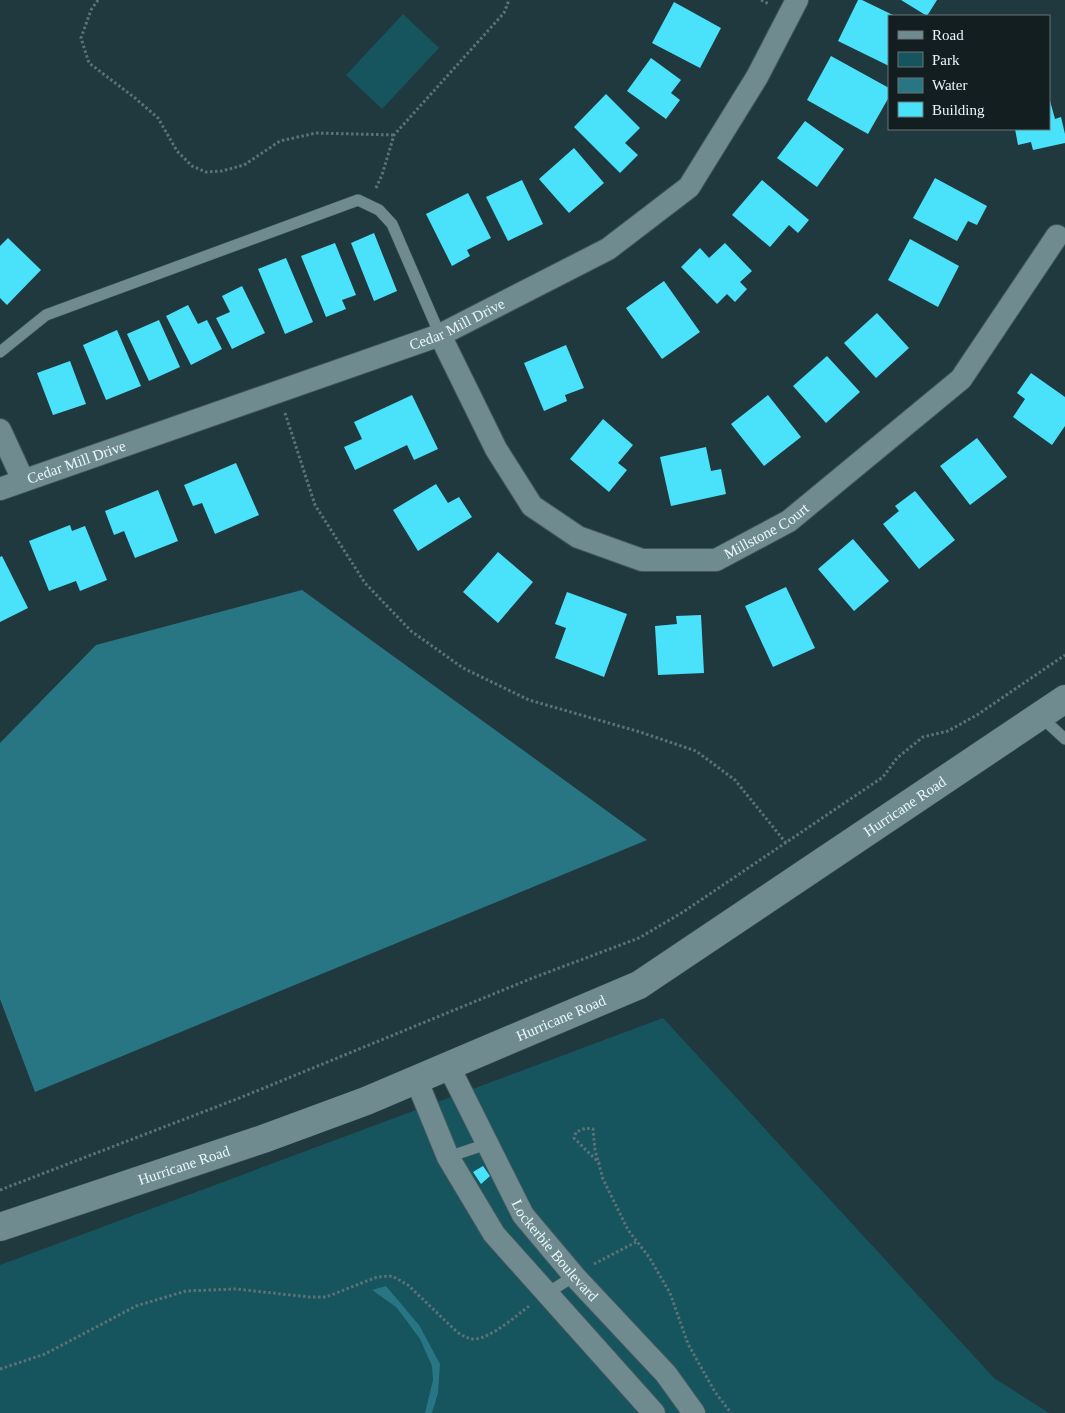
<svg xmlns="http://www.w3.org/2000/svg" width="1065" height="1413" font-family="'Times New Roman',serif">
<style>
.green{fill:#16545e}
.water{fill:#287683}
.building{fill:#4ae2fb}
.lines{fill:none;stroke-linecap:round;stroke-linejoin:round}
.lane-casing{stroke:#42585c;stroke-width:12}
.street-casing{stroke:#42585c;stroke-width:24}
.secondary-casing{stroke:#42585c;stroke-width:29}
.path{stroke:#5c7277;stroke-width:3;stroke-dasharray:2.5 2.5;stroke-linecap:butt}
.lane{stroke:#708b90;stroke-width:11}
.street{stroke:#708b90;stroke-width:22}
.secondary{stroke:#708b90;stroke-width:28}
.labels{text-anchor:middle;stroke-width:5;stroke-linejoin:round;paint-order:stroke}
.street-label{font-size:15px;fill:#e8f7fa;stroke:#131e20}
</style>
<rect width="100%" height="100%" fill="#20393e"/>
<path class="green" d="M403 14 439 48 382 109 346 75Z
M663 1018 994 1378 1049 1413H0V1265Z"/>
<path class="water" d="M302 590 647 840 35 1092 0 999V743L96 645Z
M386 1286 419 1325 440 1364 438 1393 432 1413H425L433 1380 432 1366 420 1339 403 1316 396 1307 372 1290Z"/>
<path class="building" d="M858 0H862L895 16H889V66L838 41Z
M901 0H937L927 16Z
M674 2 721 28 700 68 652 43Z
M831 56 889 88V97L868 134 807 100Z
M651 58 681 80 671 93 680 100 666 119 627 91Z
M606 94 640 128 625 143 638 155 620 173 574 127Z
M1049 97 1055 119 1061 117 1065 134V143L1033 150 1031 142 1018 145 1015 129H1049Z
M805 121 844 149 817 187 777 158Z
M574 148 604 183 569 213 539 179Z
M935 178 987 206 977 225 968 221 957 241 913 218Z
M522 180 543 224 508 241 486 197Z
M762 180 809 220 798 233 789 225 770 247 732 215Z
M468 193 491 238 467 250 470 256 452 266 426 214Z
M374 233 397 291 374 301 351 243Z
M8 238 41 270 7 305 0 298V246Z
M910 239 959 266 938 307 888 280Z
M335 243 356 295 342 300 346 309 326 317 301 256Z
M725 243 752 271 740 282 747 289 735 302 727 294 717 304 681 267 700 248 709 258Z
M286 258 313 322 285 334 258 269Z
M664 281 700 332 662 359 626 308Z
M242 286 265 333 232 349 216 318 230 312 222 296Z
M188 305 198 324 207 320 222 349 191 365 166 316Z
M877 313 909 348 876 378 844 343Z
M159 320 180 367 149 381 127 334Z
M117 330 141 386 106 400 83 345Z
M566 345 584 388 565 395 567 401 544 411 524 363Z
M827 356 860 392 826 423 793 386Z
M70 361 86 404 53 415 37 373Z
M1031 373 1065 397V426L1052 445 1013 417 1025 399 1017 393Z
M412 395 438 449 414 460 407 445 355 470 344 447 362 439 354 422Z
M768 395 801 437 764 466 731 424Z
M603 419 633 445 618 463 627 470 609 492 570 459Z
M977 438 1007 477 970 505 940 466Z
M706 447 711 471 721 469 726 494 671 506 660 457Z
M236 463 259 515 215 534 202 503 193 506 184 485Z
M436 484 448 503 459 497 472 517 418 551 393 510Z
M158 490 178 541 135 558 124 531 114 535 105 511Z
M915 491 955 540 919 569 883 524 899 511 895 506Z
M70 525 72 531 85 526 107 580 80 591 76 581 49 591 29 541Z
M853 539 889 581 854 611 818 569Z
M498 552 533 582 498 623 463 592Z
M2 556 28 608 0 622V557Z
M786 587 815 648 773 667 745 606Z
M567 592 627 614 604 677 555 658 566 628 555 624Z
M701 615 704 673 658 675 655 626 677 624 676 616Z
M483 1166 490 1176 481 1184 473 1172Z"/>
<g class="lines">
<g class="lane-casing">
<path id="lane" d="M0 352 46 315 358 200 379 210 392 224 440 335
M1040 716 1065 739
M448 1157 487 1144
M546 1294 574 1276"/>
</g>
<g class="street-casing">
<g id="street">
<path id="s1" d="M440 335 496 449 532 506 578 537 642 560H716L789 521 961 379 1057 236"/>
<path d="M0 430 23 480"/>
<path id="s2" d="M0 489 440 335 608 249 689 187 757 77 797 0"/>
<path id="s3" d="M448 1065 523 1215 576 1278 666 1374 694 1413"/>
<path d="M416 1079 448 1157 494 1234 654 1413"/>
</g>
</g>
<g class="secondary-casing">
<g id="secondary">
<path id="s4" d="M0 1227 263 1139 366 1101 639 985 1065 699"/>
</g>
</g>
<path class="path" d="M98 0 91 10 81 38 89 63 135 98 158 118 177 151 192 166 206 172 222 171 244 165 280 141 316 133 394 135
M761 0 769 4
M376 188 382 175 394 135 504 13 509 0
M285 413 315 505 365 583 411 631 463 668 529 700 640 732 696 751 735 780 786 843
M600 1164 574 1138 576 1132 586 1128 593 1129 595 1150 603 1179 628 1230 649 1257 670 1293 688 1344 715 1392 731 1413
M0 1190 242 1097 530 979 639 938 683 912 883 777 897 758 923 737 948 731 977 715 1065 655
M594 1264 638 1241
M0 1369 45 1354 136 1306 186 1291 236 1289 309 1297H326L377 1277 392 1276 408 1285 457 1332C463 1336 468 1339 475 1339 491 1338 516 1316 529 1306"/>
<use href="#lane" class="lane"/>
<use href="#street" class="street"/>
<use href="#secondary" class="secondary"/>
</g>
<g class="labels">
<g class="street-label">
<text dy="5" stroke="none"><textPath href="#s2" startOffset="486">Cedar Mill Drive</textPath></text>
<text dy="5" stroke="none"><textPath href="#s2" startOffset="81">Cedar Mill Drive</textPath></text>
<text dy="5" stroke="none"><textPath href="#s1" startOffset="450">Millstone Court</textPath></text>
<text dy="5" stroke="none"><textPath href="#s4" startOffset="1004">Hurricane Road</textPath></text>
<text dy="5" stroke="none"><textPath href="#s4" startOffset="599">Hurricane Road</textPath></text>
<text dy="5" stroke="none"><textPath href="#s4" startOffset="194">Hurricane Road</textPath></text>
<text dy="5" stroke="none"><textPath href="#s3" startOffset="215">Lockerbie Boulevard</textPath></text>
</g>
</g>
<rect x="888" y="15" width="162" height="115" fill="#131e20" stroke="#687577"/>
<rect x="898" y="31" width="25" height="8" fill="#708b90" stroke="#687577"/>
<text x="932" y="40" font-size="15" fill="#e8f7fa">Road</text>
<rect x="898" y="52" width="25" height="15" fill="#16545e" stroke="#687577"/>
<text x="932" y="65" font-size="15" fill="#e8f7fa">Park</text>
<rect x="898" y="78" width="25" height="15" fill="#287683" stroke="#687577"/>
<text x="932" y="90" font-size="15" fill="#e8f7fa">Water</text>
<rect x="898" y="102" width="25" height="15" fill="#4ae2fb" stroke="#687577"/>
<text x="932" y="115" font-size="15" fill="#e8f7fa">Building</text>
</svg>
